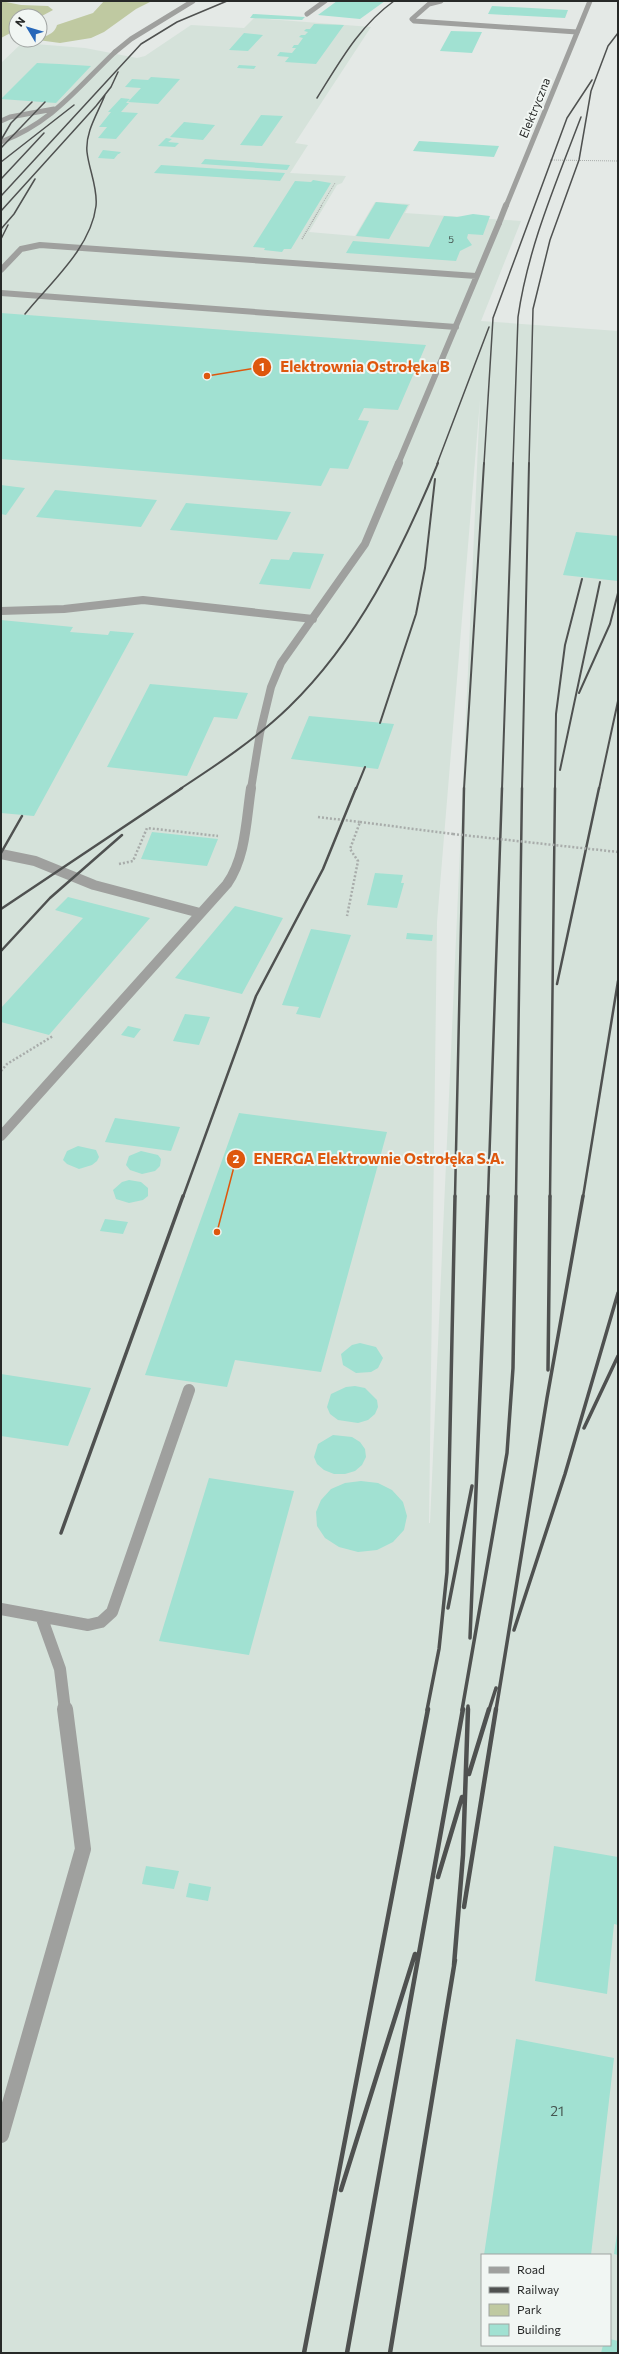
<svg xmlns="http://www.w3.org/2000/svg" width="619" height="2354" font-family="Commissioner,sans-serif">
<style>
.built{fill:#d5e2da;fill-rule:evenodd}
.green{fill:#bfc9a1}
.building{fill:#a1e1d2}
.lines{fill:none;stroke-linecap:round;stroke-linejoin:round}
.path-far2{stroke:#a8acaa;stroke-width:1;stroke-dasharray:1 1;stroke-linecap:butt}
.path-far1{stroke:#a8acaa;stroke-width:1.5;stroke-dasharray:1 1;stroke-linecap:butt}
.path{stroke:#a8acaa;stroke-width:2.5;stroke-dasharray:2 2;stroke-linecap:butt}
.service-far5{stroke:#9fa09e;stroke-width:5}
.service-far4{stroke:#9fa09e;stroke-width:6}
.service-far3{stroke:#9fa09e;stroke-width:8}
.service-far2{stroke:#9fa09e;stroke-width:10}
.service-far1{stroke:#9fa09e;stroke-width:12}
.service{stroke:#9fa09e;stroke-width:16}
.minor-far1{stroke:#9fa09e;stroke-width:5}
.minor{stroke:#9fa09e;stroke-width:6}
.rail-far4{stroke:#4f5150;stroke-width:1.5}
.rail-far3{stroke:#4f5150;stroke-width:2}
.rail-far2{stroke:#4f5150;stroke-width:2.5}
.rail-far1{stroke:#4f5150;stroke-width:3.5}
.rail{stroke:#4f5150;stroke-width:4.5}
.path-bridge{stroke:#a8acaa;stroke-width:2.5;stroke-dasharray:2 2;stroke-linecap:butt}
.labels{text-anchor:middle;stroke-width:4;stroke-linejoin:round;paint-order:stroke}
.far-number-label{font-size:10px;fill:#465752}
.far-street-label{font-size:12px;fill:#272928;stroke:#f1f6f3}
.near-number-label{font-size:14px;fill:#465752}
.leader{fill:none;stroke:#de570d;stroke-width:1.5}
.callout-dot{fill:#de570d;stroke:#f1f6f3;stroke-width:1.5}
.mark-label{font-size:12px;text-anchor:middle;font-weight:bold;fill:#fff}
.callout-label{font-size:15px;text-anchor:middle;font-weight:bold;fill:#de570d;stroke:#f1f6f3;stroke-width:4;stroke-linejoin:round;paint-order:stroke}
</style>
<rect width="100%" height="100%" fill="#e4e9e6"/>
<path class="built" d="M254 18 371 27 295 143 308 145 290 173 346 176 342 183 337 185 309 232 355 236 375 202 410 204 405 213 521 221 481 321 618 331V2353H1V63L22 43 85 48 137 58 145 56 191 25 244 28ZM480 400 430 1523H429L437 922ZM482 2255H610V2345H482Z"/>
<path class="green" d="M1 1 21 5 48 6 53 10 40 17 16 16V30L1 38Z
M104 1H152L136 9 104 32 91 38 60 43 38 40C44 35 54 36 57 25L93 13Z"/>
<path class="building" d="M337 1H385L360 19 318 15Z
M492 6 568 10 565 18 488 14Z
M253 14 305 17 302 20 250 18Z
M314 24 344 25 316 64 285 62 289 57 277 56 280 52 292 53 296 48H292L294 45H298L303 38 299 37 301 35H305L308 32 304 31 306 29H310Z
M451 31 482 32 472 53 440 51Z
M244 33 263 35 248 51 229 50Z
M37 63 59 64 91 66 56 103 1 99Z
M239 65 256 66 254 69 237 68Z
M151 77 180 79 158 104 128 102 141 88 125 87 132 79 148 80Z
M121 98 130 99 126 103H129L121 112 138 113 116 139 98 138 107 127H99L111 112H108Z
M261 115 283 116 262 146 240 145Z
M184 122 215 125 203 140 170 137Z
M166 138 172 139 168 142 179 143 175 147 158 146Z
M419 141 499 146 494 157 413 151Z
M103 150 121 152 119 154 101 153Z
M101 153 118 154 114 159 98 158Z
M205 159 290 165 287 170 201 164Z
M161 165 285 173 280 181 154 173Z
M313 180 331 183 291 249H284L282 252 264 250 265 248 253 247 295 181 311 182Z
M376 202 408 205 389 239 356 236Z
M473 214 490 216 483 235 468 234 467 238 472 245 460 251 456 261 346 253 353 241 429 247 444 216 457 217Z
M1 313 426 345 398 410 364 408 358 420 369 421 348 469 330 468 321 486 1 459Z
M1 485 25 488 6 515 1 514Z
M55 490 157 500 141 527 36 517Z
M186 503 291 512 277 540 170 530Z
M576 532 618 536V581L563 575Z
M293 552 324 554 310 589 259 584 271 559 289 560Z
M1 620 73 627 70 632 108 635 110 631 134 633 34 816 1 813Z
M150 684 248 693 237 719 214 717 187 776 107 767Z
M309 716 394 724 378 769 291 759Z
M152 832 218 839 207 866 141 859Z
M375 873 403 875 401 883H404L397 908 367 905Z
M68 897 150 918 49 1035 1 1022V1008L83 918 55 910Z
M235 906 283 918 242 994 175 978Z
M311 929 351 935 320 1018 296 1014 299 1007 282 1005Z
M407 933 433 935 432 941 406 939Z
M185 1014 210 1017 199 1045 173 1041Z
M128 1026 141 1029 134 1038 121 1035Z
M239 1113 387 1132 321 1372 235 1360 227 1387 145 1375Z
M115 1118 180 1127 171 1151 105 1142Z
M78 1146 96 1150 99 1157 97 1161 92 1165 79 1169 67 1164 63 1160 67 1151Z
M141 1151 158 1155 161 1159 160 1166 155 1171 142 1174 130 1170 126 1165 129 1156Z
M129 1180 141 1182 148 1188V1196L143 1200 129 1203 116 1199 113 1190 122 1182Z
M105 1219 128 1222 123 1234 100 1231Z
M360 1343 376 1347 383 1358 378 1368 371 1372 356 1373 343 1365 341 1354 352 1345Z
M1 1374 91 1388 68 1446 1 1436Z
M355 1386 365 1388 377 1400 378 1407 375 1414 368 1420 358 1423 338 1420 330 1414 327 1407 331 1394 346 1387Z
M333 1435 352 1437 360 1442 365 1449 366 1457 362 1465 355 1471 345 1474H334L324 1470 317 1464 314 1457 318 1444Z
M209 1478 294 1491 249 1655 159 1641Z
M361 1481 378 1483 392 1490 403 1502 407 1516 404 1530 393 1542 377 1550 358 1552 339 1547 325 1538 317 1526 316 1512 321 1500 331 1489 345 1483Z
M554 1846 618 1857V1925L614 1924 607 1994 535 1981Z
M146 1866 179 1871 174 1889 142 1884Z
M189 1883 211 1887 208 1901 186 1897Z
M516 2039 614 2058 591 2255H484Z
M617 2234H618V2255L614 2254Z
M610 2339 618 2341V2353H601L603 2345H610Z"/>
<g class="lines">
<path class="path-far2" d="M550 160 618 161
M321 206 335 183"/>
<path class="path-far1" d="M302 239 322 205"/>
<path class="path" d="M318 817 360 822 350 849 358 861 347 916
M360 822 453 834
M119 864 133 861 147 828 218 836
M1 1071 7 1064 53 1036"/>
<path class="service-far5" d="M441 1 429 4 412 19 414 21 577 32
M307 14 325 1
M1 121 10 117 54 109
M1 142C54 121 76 89 115 52"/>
<path class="service-far4" d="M1 270 21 249 40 245 476 276
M1 293 456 327
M398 464 499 223"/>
<path class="service-far3" d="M1 611 64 609 143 600 313 619
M251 789 260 733 271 687 281 663 365 544 399 463"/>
<path class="service-far2" d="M1 854 35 861 94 885 200 913
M1 1136 227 884C246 857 246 820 251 788"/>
<path class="service-far1" d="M1 1609 88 1625 101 1622 112 1612 189 1390
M41 1616 60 1669 65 1710"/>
<path class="service" d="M1 2135 83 1849 65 1709"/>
<path class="minor-far1" d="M115 52 131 39 193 1
M506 206 590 1"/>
<path class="minor" d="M499 223 506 205"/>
<path class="rail-far4" d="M317 98C339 63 359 26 394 1
M1 140 11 123 32 102
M1 148 45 102
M1 162 74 105
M1 179 44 133
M1 196 141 44 177 22 227 1
M1 211 96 106 111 87 118 72
M1 229 14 214 35 179
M1 239 8 225
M25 314C50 283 91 248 96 206 98 188 89 170 87 152 85 132 98 113 105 95
M437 464 489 327
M484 464 493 318 567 118 592 80
M513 464 518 317C528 247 556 183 581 117
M529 464 533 309 550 240 579 160 591 91 608 46 618 33"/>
<path class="rail-far3" d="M579 693 610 624 618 593
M380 723 416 614 425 568 435 479
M560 770 600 582
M180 789C218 764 256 739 289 707 358 640 401 552 438 463
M356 789 365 767
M464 789 484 463
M502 789 513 463
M522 789 529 463
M555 789 556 714 565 645 582 579
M599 789 618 701"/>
<path class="rail-far2" d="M1 853 22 816
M1 909 182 788
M1 951 50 898 122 835
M557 984 599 788
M183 1197 256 996 323 869 356 788
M455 1197 464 788
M488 1197 502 788
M516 1197 522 788
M550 1197 555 788
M583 1197 618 981"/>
<path class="rail-far1" d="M548 1370 550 1196
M584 1428 618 1356
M61 1533 183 1196
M448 1608 472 1486
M514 1630 565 1474 618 1293
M470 1638 488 1196
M427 1710 439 1649 447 1572 455 1196
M462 1710 507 1453 513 1368 516 1196
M468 1710V1706
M489 1710 496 1688
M496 1710 547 1398 583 1196"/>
<path class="rail" d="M469 1774 489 1709
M438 1877 462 1797
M464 1907 496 1709
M454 1965 463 1855 468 1709
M341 2190 415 1954
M304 2353 428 1709
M347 2353 463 1709
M390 2353 455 1960"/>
<path class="path-bridge" d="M453 834 618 852"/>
</g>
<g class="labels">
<g class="far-number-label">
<text x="451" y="243">5</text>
</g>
<g class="far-street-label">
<text transform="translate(535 108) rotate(-68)" y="4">Elektryczna</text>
</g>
<g class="near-number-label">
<text x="557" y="2116">21</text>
</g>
</g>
<path class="leader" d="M207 376L262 367M217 1232L236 1159"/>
<g class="callout-dot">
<circle cx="207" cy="376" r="4"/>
<circle cx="217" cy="1232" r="4"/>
<circle cx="262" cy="367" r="10"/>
<circle cx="236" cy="1159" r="10"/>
</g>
<g class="mark-label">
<text x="262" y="371">1</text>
<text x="236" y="1163">2</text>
</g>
<g class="callout-label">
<text x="365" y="372">Elektrownia Ostrołęka B</text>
<text x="379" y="1164">ENERGA Elektrownie Ostrołęka S.A.</text>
</g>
<rect width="619" height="2354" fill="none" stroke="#272928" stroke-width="4"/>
<rect x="481" y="2254" width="130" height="92" fill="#f1f6f3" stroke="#a0a4a2"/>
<rect x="489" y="2267" width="20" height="6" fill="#9fa09e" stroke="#a0a4a2"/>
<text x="517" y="2274" font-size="12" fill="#272928">Road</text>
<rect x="489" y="2287" width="20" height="6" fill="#4f5150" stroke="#a0a4a2"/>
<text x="517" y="2294" font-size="12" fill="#272928">Railway</text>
<rect x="489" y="2304" width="20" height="12" fill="#bfc9a1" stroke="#a0a4a2"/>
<text x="517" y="2314" font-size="12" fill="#272928">Park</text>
<rect x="489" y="2324" width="20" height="12" fill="#a1e1d2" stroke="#a0a4a2"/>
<text x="517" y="2334" font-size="12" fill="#272928">Building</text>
<g transform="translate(28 28) rotate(308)"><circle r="19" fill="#f1f6f3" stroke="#a0a4a2"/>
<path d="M0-3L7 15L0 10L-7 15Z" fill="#2767b9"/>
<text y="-6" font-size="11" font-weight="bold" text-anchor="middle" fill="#272928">N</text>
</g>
</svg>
